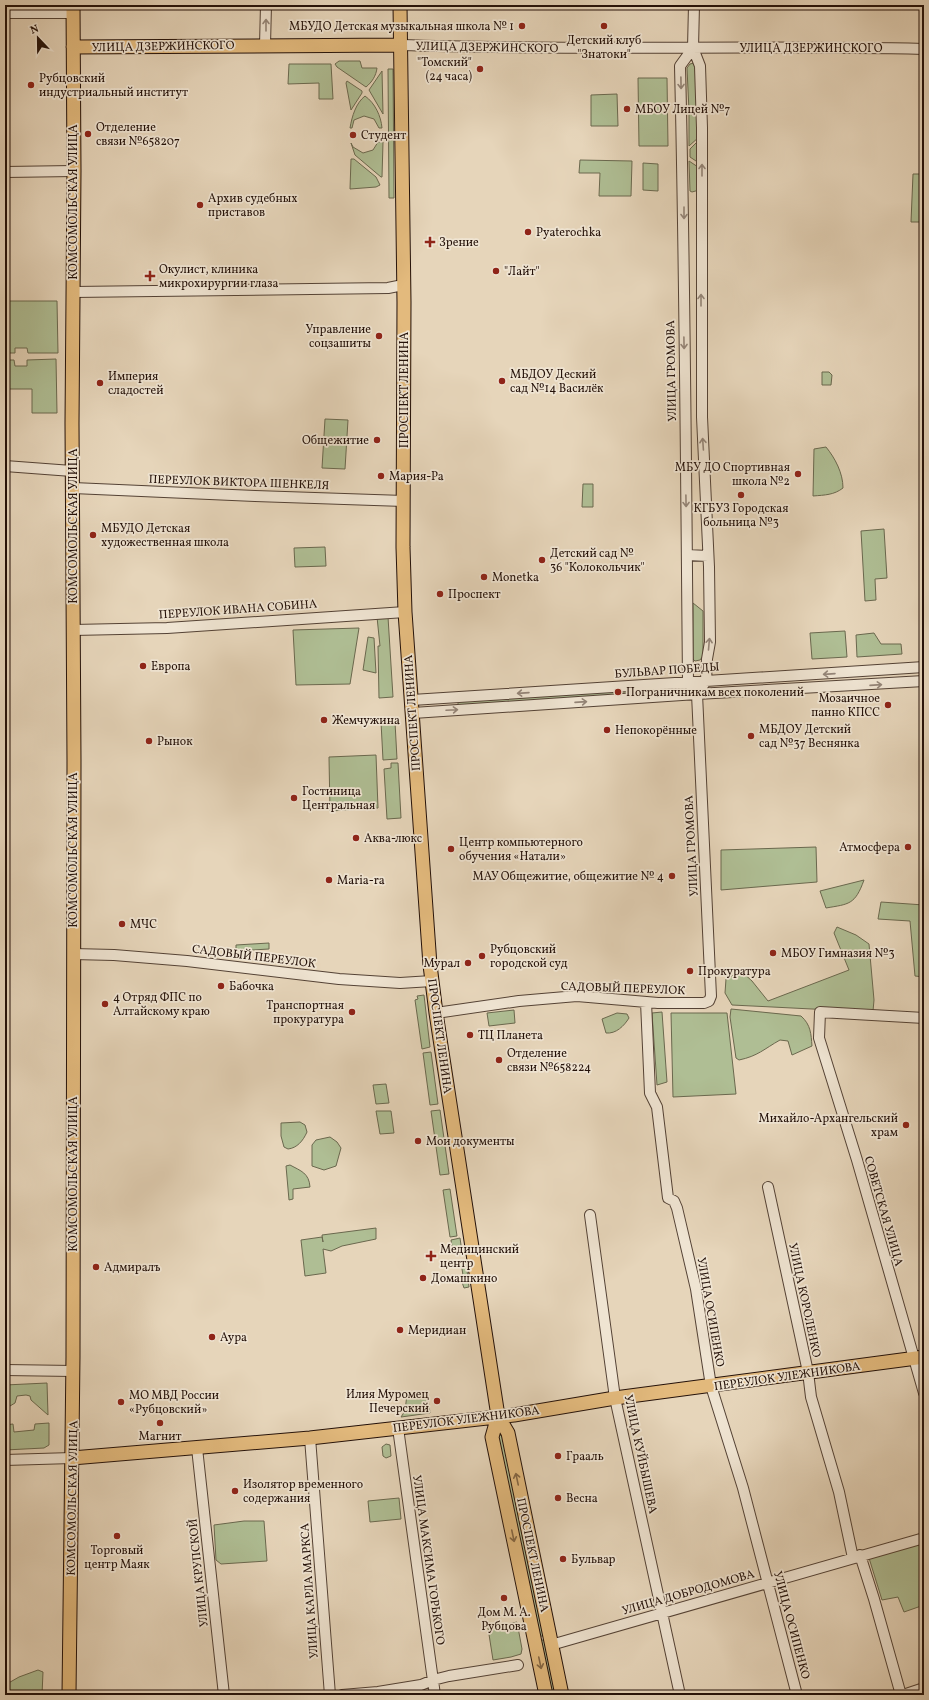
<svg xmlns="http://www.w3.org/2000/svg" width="929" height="1700" font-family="Vollkorn,serif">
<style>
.green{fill:#afbe94;stroke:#6a684e}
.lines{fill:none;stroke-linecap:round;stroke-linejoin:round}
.minor-casing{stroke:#544235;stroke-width:12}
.major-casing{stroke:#241109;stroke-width:15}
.minor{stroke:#efe4d2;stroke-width:10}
.major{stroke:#e3ba7d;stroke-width:13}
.oneway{stroke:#948578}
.oneway2{stroke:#846643}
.poi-dot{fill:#8f2418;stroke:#efe4d2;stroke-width:1.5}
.labels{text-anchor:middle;stroke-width:3.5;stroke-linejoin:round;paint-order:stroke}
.poi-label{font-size:12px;fill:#241109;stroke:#efe4d2;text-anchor:start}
.street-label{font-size:12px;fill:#241109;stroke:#efe4d2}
</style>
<rect width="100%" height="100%" fill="#e6d5ba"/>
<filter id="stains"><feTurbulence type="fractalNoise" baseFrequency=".005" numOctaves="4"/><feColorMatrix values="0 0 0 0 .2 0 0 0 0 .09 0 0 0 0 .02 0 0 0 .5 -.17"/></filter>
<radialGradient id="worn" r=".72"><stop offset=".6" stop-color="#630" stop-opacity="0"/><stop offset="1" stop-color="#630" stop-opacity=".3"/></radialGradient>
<path class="green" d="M339 61H360L362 68H377C376 76 372 82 366 87L337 67 335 64Z
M694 63 696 67 697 106 689 111 687 68 690 64Z
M289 64H331L333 99H319V83L288 84Z
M388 69H393L394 198H389Z
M382 71 383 114 369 90Z
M638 78H667L668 146H639Z
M347 81 362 91V93L351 110 346 83Z
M617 94 618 126H591V95Z
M365 96C375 103 381 116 382 128H379L374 119 364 116 354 120 352 128H350C352 116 356 103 365 96Z
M698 109 699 137 689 146V114Z
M699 140V163L690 157V149Z
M378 142H383L382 177H381L355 155 351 143 353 147 363 153 373 150Z
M351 159H354L376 177 380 185 376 187 350 189Z
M580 160 632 161 631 196H599L600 173H579Z
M689 161 698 167 699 190 692 192 690 191Z
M643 163 658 164V191L643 190Z
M913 174H920V222H911Z
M6 301H57L58 353H28L27 348H15V353H7Z
M56 359 57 413H32V389H7V360H14L15 366H27V360Z
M822 372H829L832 375 831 385H822Z
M325 419 348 420 345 469 322 468Z
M826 447C835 458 843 473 843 488 834 495 825 495 813 496L814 449Z
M583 484H593V507H582Z
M884 529 887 578 875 579 876 600 865 601 861 531Z
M325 547 326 566 295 567 294 548Z
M693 603 703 611V656L700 660 695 661 693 659Z
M377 617H388L393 697 379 698 378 646H380Z
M359 628 350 684 296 685 293 630Z
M845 631 847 657 812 659 810 633Z
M874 633 881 644H901L902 654 857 657 856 635Z
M368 637 374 638 376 673 363 670Z
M666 688 670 692 458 707V700Z
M381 722H395L397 759 383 760Z
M376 755 378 808 330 811 329 757Z
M391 763H398L401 818 387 819 384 769 391 768Z
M816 847 817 882 721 890V850Z
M864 880C855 905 849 904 826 908L820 891Z
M881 902 924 905V977L915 976 910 921 878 919Z
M837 927 856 935 869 944 874 1000 873 1011 832 1010 732 1005 725 993 726 979 741 971 752 981 768 1001 849 970 834 933Z
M269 943V949L236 951V945Z
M424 995 430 1047 422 1049 415 1000 418 999 417 996Z
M731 1009 801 1016C811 1025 811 1034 812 1046L792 1055 788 1041 780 1040C764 1049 758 1056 739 1060L736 1058 730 1017Z
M514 1010 515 1023 489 1026 487 1013Z
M662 1012 667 1082 657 1085 652 1013Z
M617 1013 627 1014 629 1018C624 1026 616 1034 606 1033L602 1019Z
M671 1013H727L736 1094 673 1097Z
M431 1052 438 1104 430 1105 423 1053Z
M386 1084 389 1103 376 1104 373 1085Z
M440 1110 449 1174 440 1175 431 1111Z
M376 1111H391L394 1133 380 1134Z
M300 1122 305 1125 307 1132C303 1141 297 1148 288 1149L284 1147 281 1136V1123Z
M330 1137 337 1142 341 1148 336 1166 324 1170 312 1166V1145L316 1140Z
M290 1165C301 1171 309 1173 310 1187L293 1189V1199L289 1200 286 1166Z
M450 1189 457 1236 450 1237 443 1190Z
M376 1228V1239L342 1246 331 1251 323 1249 326 1273 305 1276 301 1240 322 1237 323 1242 322 1235Z
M460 1238 462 1252 453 1253 451 1240Z
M466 1262 469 1287 464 1288 460 1276 463 1275 461 1263Z
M47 1383 48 1415 31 1400 30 1396 26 1395 17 1396 15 1403 5 1409V1385Z
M427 1391 430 1413 401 1417 405 1411 407 1394Z
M49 1423V1445L44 1448 5 1450V1425L13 1424 14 1432 34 1430 35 1424Z
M505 1434 547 1635 537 1637 494 1437Z
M386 1444 390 1445 391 1456 386 1458 383 1456 382 1447Z
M399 1498 401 1519 370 1522 368 1501Z
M244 1521H264L267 1561 221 1564 216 1560 214 1525Z
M924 1542V1605L904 1612 898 1597 882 1600 869 1558Z
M517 1622 522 1649 521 1654 511 1657 493 1660 488 1628Z
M548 1639 560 1695H549L538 1641Z
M38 1670 43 1672 42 1695H5V1685L19 1677Z"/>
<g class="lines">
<g class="minor-casing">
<path id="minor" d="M5 13H73
M265 45 266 5
M400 45C574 51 749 45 924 49
M693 48 680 66C685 271 686 476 688 682L697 694
M5 172 74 171
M73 292 388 288 403 285
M5 466 72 471
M73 488 255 496 404 501
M687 555 708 556
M73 630 167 628 405 612
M412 700 924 667
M413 713 697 694 924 681
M73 954 114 955 187 961 339 979 400 983 432 981
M646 1002 650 1093 657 1107 668 1198 674 1201 677 1208 696 1289 711 1386 743 1488 797 1695
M436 1013 519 1001 577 996 658 1003H704L709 1001 711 996 697 694 706 681 707 659 710 642 709 567 702 417V128L700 66 693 48 694 5
M924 1018 820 1012 819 1038 857 1160 924 1393
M768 1187 808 1372 811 1397 839 1492 853 1558
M590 1215 615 1398 680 1695
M5 1370 73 1371
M398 1428 435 1695
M310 1438 330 1695
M197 1448 224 1695
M5 1460 72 1458
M860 1555 874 1599 901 1695
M551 1645 924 1538
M342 1695 378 1692 421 1685 433 1680 449 1676 518 1665
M903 1695 924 1688"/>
</g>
<g class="major-casing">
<path id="major" d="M400 5 404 302 403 547 405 612 430 965 436 1013 498 1416 508 1433 562 1695
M73 47 400 45
M498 1416 492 1437 546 1695
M72 1458 310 1438 514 1415 615 1398 924 1357
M69 1695 73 1356 74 760 72 423 74 171 73 5"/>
</g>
<use href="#minor" class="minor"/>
<use href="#major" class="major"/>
</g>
<defs><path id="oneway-shaft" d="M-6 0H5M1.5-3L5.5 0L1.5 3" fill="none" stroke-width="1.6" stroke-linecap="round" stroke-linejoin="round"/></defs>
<g class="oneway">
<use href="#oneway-shaft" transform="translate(266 25) rotate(-90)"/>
<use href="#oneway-shaft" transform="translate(681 83) rotate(89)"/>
<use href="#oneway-shaft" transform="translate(702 170) rotate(-90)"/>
<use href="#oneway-shaft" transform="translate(684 213) rotate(90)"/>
<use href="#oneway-shaft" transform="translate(701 300) rotate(-90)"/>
<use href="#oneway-shaft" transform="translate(684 343) rotate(89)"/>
<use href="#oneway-shaft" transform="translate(703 444) rotate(-94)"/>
<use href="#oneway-shaft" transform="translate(686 501) rotate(89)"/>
<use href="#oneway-shaft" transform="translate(709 644) rotate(-85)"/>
<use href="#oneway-shaft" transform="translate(829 674) rotate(176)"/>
<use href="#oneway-shaft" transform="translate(876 685) rotate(-4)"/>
<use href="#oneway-shaft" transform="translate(523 693) rotate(176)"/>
<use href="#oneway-shaft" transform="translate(581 702) rotate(-4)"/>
<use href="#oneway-shaft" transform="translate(452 710) rotate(-3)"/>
</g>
<g class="oneway2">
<use href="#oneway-shaft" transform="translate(517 1479) rotate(-102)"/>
<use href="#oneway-shaft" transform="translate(513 1536) rotate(78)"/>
<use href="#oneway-shaft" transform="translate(540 1663) rotate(78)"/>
</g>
<g class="poi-dot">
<circle cx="522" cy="26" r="4"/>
<circle cx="604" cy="26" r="4"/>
<circle cx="480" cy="69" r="4"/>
<circle cx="31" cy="85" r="4"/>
<circle cx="627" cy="109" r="4"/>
<circle cx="88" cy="134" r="4"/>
<circle cx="353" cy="135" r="4"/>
<circle cx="200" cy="205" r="4"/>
<circle cx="528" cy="232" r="4"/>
<path d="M428 236h4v4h4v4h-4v4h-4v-4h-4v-4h4z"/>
<circle cx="496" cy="271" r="4"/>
<path d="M148 270h4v4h4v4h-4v4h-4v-4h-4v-4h4z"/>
<circle cx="379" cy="336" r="4"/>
<circle cx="502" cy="381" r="4"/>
<circle cx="100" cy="383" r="4"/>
<circle cx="377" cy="440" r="4"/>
<circle cx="798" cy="474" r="4"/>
<circle cx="381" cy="476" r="4"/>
<circle cx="741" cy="495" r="4"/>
<circle cx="93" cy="535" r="4"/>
<circle cx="542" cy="560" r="4"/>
<circle cx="484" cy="577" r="4"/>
<circle cx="440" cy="594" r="4"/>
<circle cx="143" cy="666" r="4"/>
<circle cx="618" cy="692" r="4"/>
<circle cx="888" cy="705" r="4"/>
<circle cx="324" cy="720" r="4"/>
<circle cx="607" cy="730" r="4"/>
<circle cx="751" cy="736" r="4"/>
<circle cx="149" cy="741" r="4"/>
<circle cx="294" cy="798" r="4"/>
<circle cx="356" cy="838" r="4"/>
<circle cx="908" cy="847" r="4"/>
<circle cx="451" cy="849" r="4"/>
<circle cx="672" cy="876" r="4"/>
<circle cx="329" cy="880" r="4"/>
<circle cx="122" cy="924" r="4"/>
<circle cx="773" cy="953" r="4"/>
<circle cx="482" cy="956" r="4"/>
<circle cx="468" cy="963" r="4"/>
<circle cx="690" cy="971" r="4"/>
<circle cx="221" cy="986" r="4"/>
<circle cx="105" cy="1004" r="4"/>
<circle cx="352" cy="1012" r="4"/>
<circle cx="470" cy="1035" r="4"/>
<circle cx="499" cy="1060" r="4"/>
<circle cx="906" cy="1125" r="4"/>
<circle cx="418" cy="1141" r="4"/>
<path d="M429 1250h4v4h4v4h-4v4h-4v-4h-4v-4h4z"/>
<circle cx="96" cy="1267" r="4"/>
<circle cx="423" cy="1278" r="4"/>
<circle cx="400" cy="1330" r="4"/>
<circle cx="212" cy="1337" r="4"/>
<circle cx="437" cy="1401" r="4"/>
<circle cx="121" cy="1402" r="4"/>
<circle cx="160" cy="1423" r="4"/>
<circle cx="558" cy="1456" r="4"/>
<circle cx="235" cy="1491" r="4"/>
<circle cx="558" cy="1498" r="4"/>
<circle cx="117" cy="1536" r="4"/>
<circle cx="563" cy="1559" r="4"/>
<circle cx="504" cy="1598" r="4"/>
</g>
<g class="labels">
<g class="poi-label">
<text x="514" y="30" text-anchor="end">МБУДО Детская музыкальная школа № 1</text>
<text x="604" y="44" text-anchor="middle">Детский клуб<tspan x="604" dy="14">"Знатоки"</tspan></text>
<text x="472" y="66" text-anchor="end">"Томский"<tspan x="472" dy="14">(24 часа)</tspan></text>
<text x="39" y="82">Рубцовский<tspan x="39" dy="14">индустриальный институт</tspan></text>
<text x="635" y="113">МБОУ Лицей №7</text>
<text x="96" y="131">Отделение<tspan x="96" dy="14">связи №658207</tspan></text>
<text x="361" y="139">Студент</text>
<text x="208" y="202">Архив судебных<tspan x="208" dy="14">приставов</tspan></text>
<text x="536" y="236">Pyaterochka</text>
<text x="439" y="246">Зрение</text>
<text x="159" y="273">Окулист, клиника<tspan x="159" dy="14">микрохирургии глаза</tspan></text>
<text x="504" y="275">"Лайт"</text>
<text x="371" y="333" text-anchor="end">Управление<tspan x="371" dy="14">соцзашиты</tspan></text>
<text x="510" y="378">МБДОУ Деский<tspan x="510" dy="14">сад №14 Василёк</tspan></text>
<text x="108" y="380">Империя<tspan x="108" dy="14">сладостей</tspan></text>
<text x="369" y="444" text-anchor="end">Общежитие</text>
<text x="790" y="471" text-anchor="end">МБУ ДО Спортивная<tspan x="790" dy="14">школа №2</tspan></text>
<text x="389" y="480">Мария-Ра</text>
<text x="741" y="512" text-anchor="middle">КГБУЗ Городская<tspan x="741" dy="14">больница №3</tspan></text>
<text x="101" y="532">МБУДО Детская<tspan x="101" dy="14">художественная школа</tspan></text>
<text x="550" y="557">Детский сад №<tspan x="550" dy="14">36 "Колокольчик"</tspan></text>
<text x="492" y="581">Monetka</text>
<text x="448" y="598">Проспект</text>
<text x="151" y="670">Европа</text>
<text x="626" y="696">Пограничникам всех поколений</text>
<text x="880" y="702" text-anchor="end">Мозаичное<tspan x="880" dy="14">панно КПСС</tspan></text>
<text x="332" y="724">Жемчужина</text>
<text x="759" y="733">МБДОУ Детский<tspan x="759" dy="14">сад №37 Веснянка</tspan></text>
<text x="615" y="734">Непокорённые</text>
<text x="157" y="745">Рынок</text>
<text x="302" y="795">Гостиница<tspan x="302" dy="14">Центральная</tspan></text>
<text x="364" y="842">Аква-люкс</text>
<text x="459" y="846">Центр компьютерного<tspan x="459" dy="14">обучения «Натали»</tspan></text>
<text x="900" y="851" text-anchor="end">Атмосфера</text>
<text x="664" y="880" text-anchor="end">МАУ Общежитие, общежитие № 4</text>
<text x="337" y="884">Maria-ra</text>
<text x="130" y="928">МЧС</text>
<text x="490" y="953">Рубцовский<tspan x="490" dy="14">городской суд</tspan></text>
<text x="781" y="957">МБОУ Гимназия №3</text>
<text x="460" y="967" text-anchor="end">Мурал</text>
<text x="698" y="975">Прокуратура</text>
<text x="229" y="990">Бабочка</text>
<text x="113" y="1001">4 Отряд ФПС по<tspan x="113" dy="14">Алтайскому краю</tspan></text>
<text x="344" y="1009" text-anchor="end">Транспортная<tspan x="344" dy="14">прокуратура</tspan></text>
<text x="478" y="1039">ТЦ Планета</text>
<text x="507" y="1057">Отделение<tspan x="507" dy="14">связи №658224</tspan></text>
<text x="898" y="1122" text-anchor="end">Михайло-Архангельский<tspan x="898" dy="14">храм</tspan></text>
<text x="426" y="1145">Мои документы</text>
<text x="440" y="1253">Медицинский<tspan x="440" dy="14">центр</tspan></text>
<text x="104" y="1271">Адмиралъ</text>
<text x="431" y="1282">Домашкино</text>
<text x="408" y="1334">Меридиан</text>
<text x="220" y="1341">Аура</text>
<text x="429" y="1398" text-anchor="end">Илия Муромец<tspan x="429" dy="14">Печерский</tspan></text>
<text x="129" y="1399">МО МВД России<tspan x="129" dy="14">«Рубцовский»</tspan></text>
<text x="160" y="1440" text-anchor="middle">Магнит</text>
<text x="566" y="1460">Грааль</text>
<text x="243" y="1488">Изолятор временного<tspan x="243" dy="14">содержания</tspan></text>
<text x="566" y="1502">Весна</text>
<text x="117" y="1554" text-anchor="middle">Торговый<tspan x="117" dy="14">центр Маяк</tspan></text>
<text x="571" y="1563">Бульвар</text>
<text x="504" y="1616" text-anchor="middle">Дом М. А.<tspan x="504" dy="14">Рубцова</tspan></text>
</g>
<g class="street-label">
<text transform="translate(163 46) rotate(-1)" y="4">УЛИЦА ДЗЕРЖИНСКОГО</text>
<text transform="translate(487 47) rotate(1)" y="4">УЛИЦА ДЗЕРЖИНСКОГО</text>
<text x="811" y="52">УЛИЦА ДЗЕРЖИНСКОГО</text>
<text transform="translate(73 202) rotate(-90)" y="4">КОМСОМОЛЬСКАЯ УЛИЦА</text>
<text transform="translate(671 371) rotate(-91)" y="4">УЛИЦА ГРОМОВА</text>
<text transform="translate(404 390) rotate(-90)" y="4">ПРОСПЕКТ ЛЕНИНА</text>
<text transform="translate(239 482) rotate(2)" y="4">ПЕРЕУЛОК ВИКТОРА ШЕНКЕЛЯ</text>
<text transform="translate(73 526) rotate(-90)" y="4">КОМСОМОЛЬСКАЯ УЛИЦА</text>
<text transform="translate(238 609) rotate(-4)" y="4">ПЕРЕУЛОК ИВАНА СОБИНА</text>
<text transform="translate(667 670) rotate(-4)" y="4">БУЛЬВАР ПОБЕДЫ</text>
<text transform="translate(412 713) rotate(-94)" y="4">ПРОСПЕКТ ЛЕНИНА</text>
<text transform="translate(691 846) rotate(-93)" y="4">УЛИЦА ГРОМОВА</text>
<text transform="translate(73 850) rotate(-90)" y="4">КОМСОМОЛЬСКАЯ УЛИЦА</text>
<text transform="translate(254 956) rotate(7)" y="4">САДОВЫЙ ПЕРЕУЛОК</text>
<text transform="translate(623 988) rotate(2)" y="4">САДОВЫЙ ПЕРЕУЛОК</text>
<text transform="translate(440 1036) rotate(82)" y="4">ПРОСПЕКТ ЛЕНИНА</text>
<text transform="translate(73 1174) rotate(-90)" y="4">КОМСОМОЛЬСКАЯ УЛИЦА</text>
<text transform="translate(884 1211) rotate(74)" y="4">СОВЕТСКАЯ УЛИЦА</text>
<text transform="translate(805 1300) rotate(78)" y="4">УЛИЦА КОРОЛЕНКО</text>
<text transform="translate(711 1312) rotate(80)" y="4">УЛИЦА ОСИПЕНКО</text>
<text transform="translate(787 1376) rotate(-8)" y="4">ПЕРЕУЛОК УЛЕЖНИКОВА</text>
<text transform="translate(466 1419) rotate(-7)" y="4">ПЕРЕУЛОК УЛЕЖНИКОВА</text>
<text transform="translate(641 1454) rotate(78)" y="4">УЛИЦА КУЙБЫШЕВА</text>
<text transform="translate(72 1498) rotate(-89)" y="4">КОМСОМОЛЬСКАЯ УЛИЦА</text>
<text transform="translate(533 1555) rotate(78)" y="4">ПРОСПЕКТ ЛЕНИНА</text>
<text transform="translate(429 1560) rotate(82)" y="4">УЛИЦА МАКСИМА ГОРЬКОГО</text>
<text transform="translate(198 1573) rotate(-96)" y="4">УЛИЦА КРУПСКОЙ</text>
<text transform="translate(309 1591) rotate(-94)" y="4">УЛИЦА КАРЛА МАРКСА</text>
<text transform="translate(688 1592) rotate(-16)" y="4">УЛИЦА ДОБРОДОМОВА</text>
<text transform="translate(792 1625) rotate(75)" y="4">УЛИЦА ОСИПЕНКО</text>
</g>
</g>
<rect width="929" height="1700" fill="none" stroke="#e6d5ba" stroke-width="20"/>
<rect x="6" y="6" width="917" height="1688" fill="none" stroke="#241109" stroke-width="2"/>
<rect x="10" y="10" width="909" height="1680" fill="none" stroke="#241109"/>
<g transform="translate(38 38) rotate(338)" stroke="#efe4d2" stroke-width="3" paint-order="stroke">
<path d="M0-3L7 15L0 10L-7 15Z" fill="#241109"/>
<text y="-6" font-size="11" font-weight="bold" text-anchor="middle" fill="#241109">N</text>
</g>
<rect width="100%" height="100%" filter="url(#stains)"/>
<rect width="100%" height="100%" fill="url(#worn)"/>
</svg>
